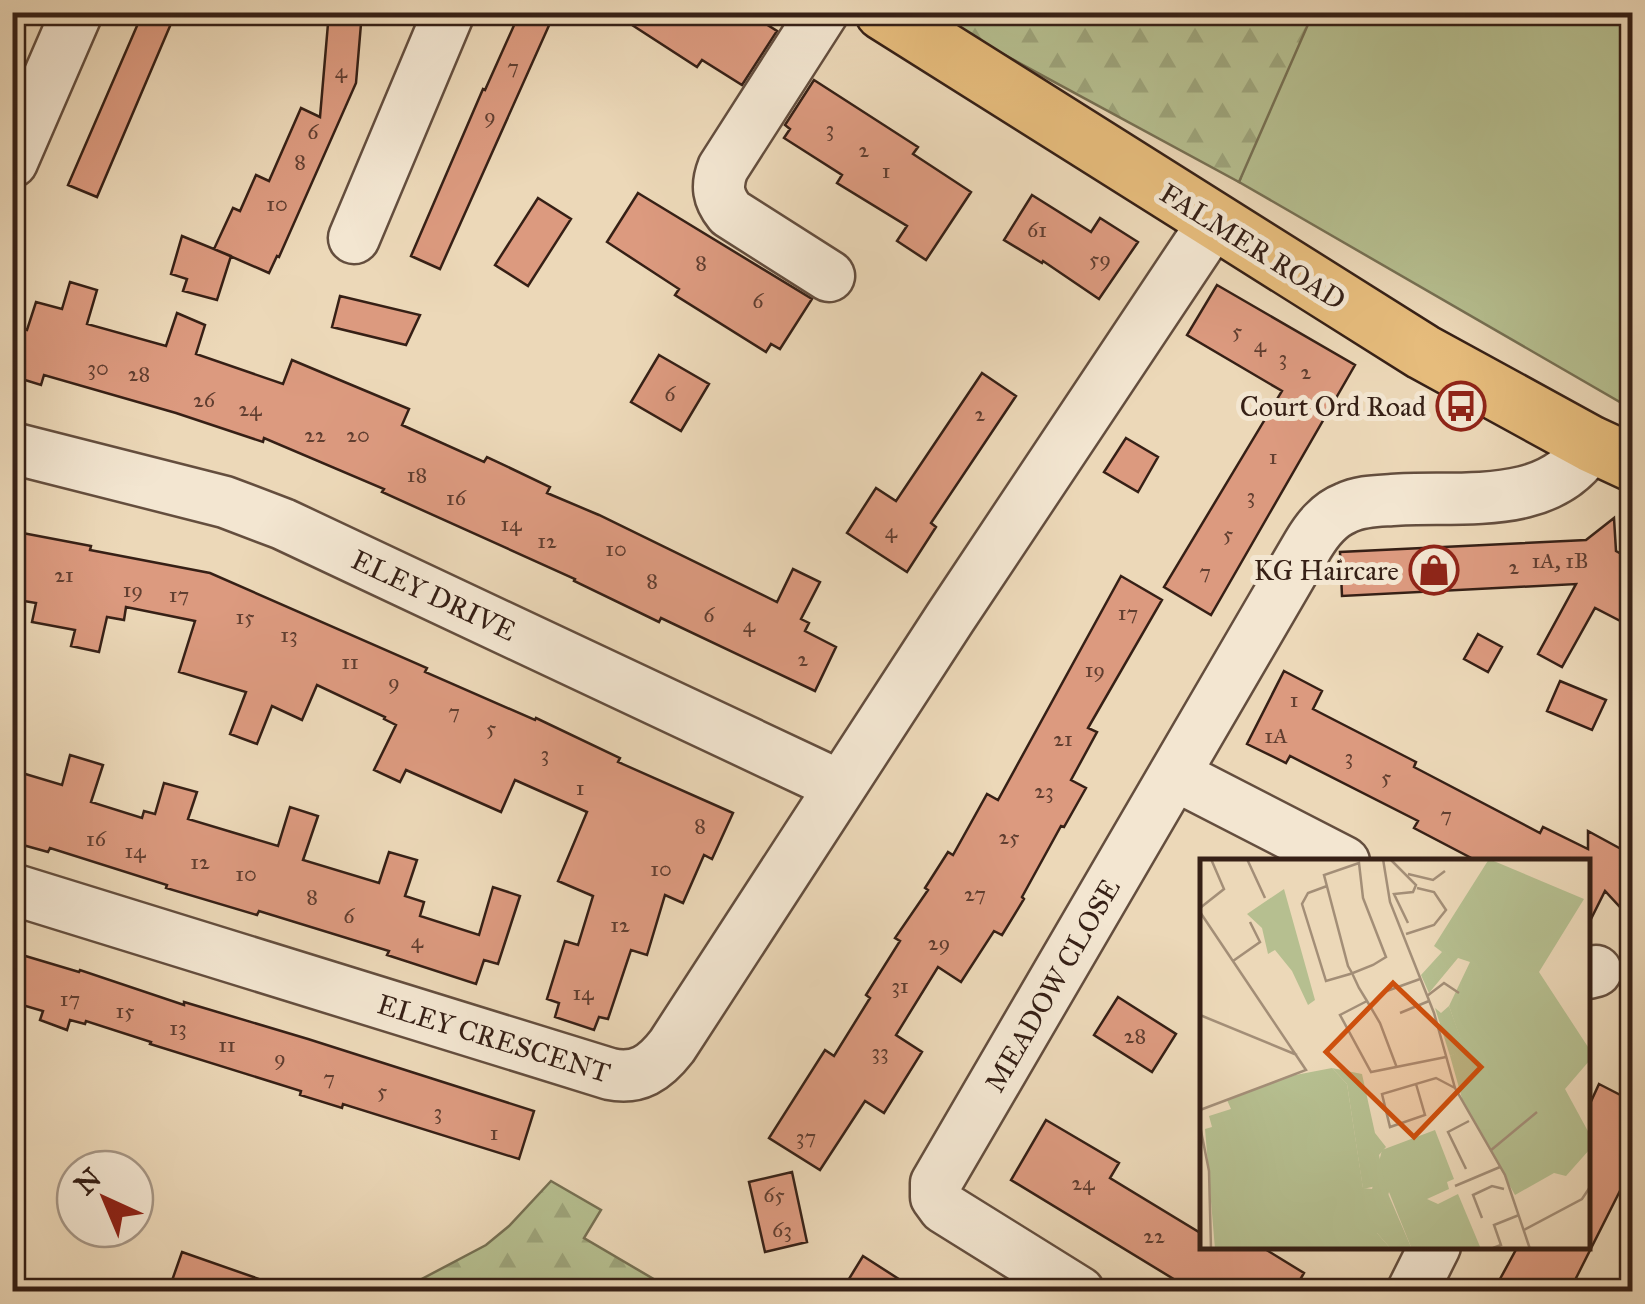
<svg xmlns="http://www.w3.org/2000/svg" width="1645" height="1304" font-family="'IM FELL Great Primer',serif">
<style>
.green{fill:#b6bf90;stroke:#767053;stroke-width:2.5}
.forest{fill:url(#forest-firs);stroke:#767053;stroke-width:2.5}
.building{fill:#dc9a7f;stroke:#362016;stroke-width:2.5}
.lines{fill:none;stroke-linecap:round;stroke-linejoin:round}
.minor-casing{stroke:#644e3e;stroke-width:55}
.major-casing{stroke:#362016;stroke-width:60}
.minor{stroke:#f3e6d1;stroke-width:50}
.major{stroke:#e6bc7c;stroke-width:55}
.labels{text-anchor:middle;stroke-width:10;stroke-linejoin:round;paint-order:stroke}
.number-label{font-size:22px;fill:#603e30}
.street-label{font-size:28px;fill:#362016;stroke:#f3e6d1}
.poi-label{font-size:28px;fill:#362016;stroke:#f3e6d1;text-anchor:end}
.inset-road{fill:none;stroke:#a38e77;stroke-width:2.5}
.view{fill:#cd500e;fill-opacity:0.15;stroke:#cd500e;stroke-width:5}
.inset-edge{fill:none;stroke:#362016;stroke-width:5}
</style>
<defs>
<pattern id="forest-firs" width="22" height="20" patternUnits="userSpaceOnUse" patternTransform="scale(2.5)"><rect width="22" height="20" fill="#b6bf90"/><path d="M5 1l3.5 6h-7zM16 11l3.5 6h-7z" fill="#9da47b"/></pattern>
</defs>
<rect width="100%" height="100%" fill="#ecd8b8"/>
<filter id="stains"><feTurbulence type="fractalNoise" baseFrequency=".002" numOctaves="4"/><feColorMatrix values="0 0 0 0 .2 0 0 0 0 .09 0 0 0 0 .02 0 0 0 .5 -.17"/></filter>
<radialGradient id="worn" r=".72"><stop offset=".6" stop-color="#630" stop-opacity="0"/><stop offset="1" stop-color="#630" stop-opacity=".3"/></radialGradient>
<path class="green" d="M1302 13H1632V409L1239 182Z"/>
<path class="forest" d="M927 13H1313L1239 182Z
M551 1181 601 1210 584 1238 674 1291H399L486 1245 509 1226Z"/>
<path class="building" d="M143 12H176L97 197 68 185Z
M329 12H362L356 83 279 257 277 256 269 273 214 249 233 208 240 211 256 175 269 181 301 108 320 117Z
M520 12H555L440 269 411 256 483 89 485 90Z
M612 12H747L777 31 742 85 702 60 697 67Z
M814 80 918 147 913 154 971 192 926 260 897 241 907 226 837 183 842 175 784 138 790 129 785 125Z
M638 193 812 299 780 349 771 344 766 352 675 295 679 289 607 242Z
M1032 195 1091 232 1100 218 1138 242 1099 299 1043 261 1042 263 1004 240Z
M538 198 571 219 528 286 495 265Z
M182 236 231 256 217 300 183 291 187 279 171 274Z
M70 282 97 290 87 324 166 346 177 313 205 325 196 354 283 384 292 360 409 409 402 425 484 462 487 457 550 487 547 493 599 515 777 602 793 569 820 582 801 619 809 623 805 631 836 647 815 691 661 618 659 622 574 581 575 579 382 492 384 489 264 438 263 442 176 413 44 375 41 385 12 376V326L27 330 36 302 62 309Z
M1217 285 1355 365 1211 615 1164 587 1282 391 1187 335Z
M340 296 420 315 406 345 332 327Z
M659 355 709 384 681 431 631 402Z
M982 373 1016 396 931 523 936 527 907 572 847 533 876 488 896 501Z
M1126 438 1158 457 1138 492 1104 472Z
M1614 518 1616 551 1632 560V627L1595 608 1562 667 1538 654 1576 584 1342 596 1340 552 1586 540Z
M12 531 91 546 90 550 210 573 427 668 425 672 535 720 536 718 620 758 618 762 733 813 712 859 704 855 683 903 665 895 647 955 631 950 608 1019 599 1017 594 1030 555 1017 559 1003 547 999 565 941 578 945 593 896 558 881 587 812 515 780 501 812 406 770 400 782 374 770 396 725 384 719 385 717 317 685 302 720 272 706 257 744 230 734 246 692 179 672 195 621 126 607 124 620 107 617 99 652 71 646 75 630 32 622 36 603 12 599Z
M1121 576 1162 600 1088 728 1097 732 1071 780 1086 788 1064 827 1061 826 1022 897 1024 899 1002 935 994 931 961 982 938 967 896 1035 922 1052 884 1113 865 1101 820 1170 769 1138 825 1050 834 1056 870 998 866 995 900 941 895 938 928 890 925 888 948 852 953 855 987 794 998 800Z
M1478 634 1502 647 1488 672 1464 659Z
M1284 671 1322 691 1313 709 1416 762 1414 767 1540 833 1543 827 1588 849V831L1632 855V920L1605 891 1588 925V862H1479L1414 828 1418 821 1290 756 1286 763 1247 744Z
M1560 681 1606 700 1592 730 1547 711Z
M70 755 103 765 91 802 142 818 144 811 155 814 164 783 197 792 188 819 278 846 290 807 318 816 303 860 379 883 389 852 417 860 405 896 424 902 420 916 479 935 493 887 520 896 498 964 484 960 476 984 387 955 389 951 259 911 257 915 166 888 167 885 50 848 48 852 12 842V770L62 785Z
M12 952 79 972 80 970 184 1005V1002L308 1039 534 1111 519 1159 343 1104 342 1108 300 1095 301 1091 150 1044 151 1042 86 1021 85 1024 70 1020 67 1030 40 1020 43 1011 12 1002Z
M1118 997 1176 1034 1152 1072 1094 1035Z
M1599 1084 1632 1101V1167L1569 1292H1524L1500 1279 1518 1246H1588V1108Z
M1046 1120 1119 1163 1110 1178 1202 1234V1246H1260L1304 1273 1293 1292H1195L1011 1180Z
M792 1172 807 1242 765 1252 749 1182Z
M182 1252 282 1287 281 1292H168Z
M863 1256 919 1292H841Z"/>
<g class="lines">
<g class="minor-casing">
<path id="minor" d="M823 12 723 168C716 186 718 198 730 213L829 276
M12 162 77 12
M354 238 449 12
M12 448 225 502 283 524 840 786
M1175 775 1344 862
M12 889 610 1074C638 1080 655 1068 672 1046L950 618 1203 238 1212 221
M1588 973 1596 971
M1079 1292 944 1208 936 1197V1183L1308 545C1317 530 1328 515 1346 508 1360 501 1376 501 1392 500 1458 495 1552 513 1591 444
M1412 1292 1435 1246"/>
</g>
<g class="major-casing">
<path id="major" d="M883 12 1423 352 1591 444 1632 463"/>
</g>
<use href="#minor" class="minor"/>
<use href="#major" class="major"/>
</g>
<defs>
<g id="bus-ring" transform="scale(2.5)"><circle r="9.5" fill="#f3e6d1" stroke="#8f2418" stroke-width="1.5"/><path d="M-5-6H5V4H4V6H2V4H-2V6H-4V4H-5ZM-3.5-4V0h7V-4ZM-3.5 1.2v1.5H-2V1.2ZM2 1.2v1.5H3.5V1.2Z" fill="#8f2418"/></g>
<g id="shop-ring" transform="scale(2.5)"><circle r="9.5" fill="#f3e6d1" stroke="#8f2418" stroke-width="1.5"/><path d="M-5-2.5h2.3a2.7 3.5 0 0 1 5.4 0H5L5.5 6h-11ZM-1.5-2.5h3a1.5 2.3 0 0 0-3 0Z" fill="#8f2418"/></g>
</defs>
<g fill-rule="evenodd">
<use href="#bus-ring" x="1461" y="406"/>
<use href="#shop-ring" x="1434" y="570"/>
</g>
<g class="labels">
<g class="number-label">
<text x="513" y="74">7</text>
<text x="341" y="78">4</text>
<text x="490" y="123">9</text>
<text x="830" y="136">3</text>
<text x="313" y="139">6</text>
<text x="864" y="157">2</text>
<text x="300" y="169">8</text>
<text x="886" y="178">1</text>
<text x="277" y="211">10</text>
<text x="1037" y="237">61</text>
<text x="1100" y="266">59</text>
<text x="701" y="270">8</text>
<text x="758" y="308">6</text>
<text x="1237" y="338">5</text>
<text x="1260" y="352">4</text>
<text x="1283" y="365">3</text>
<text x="98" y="375">30</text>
<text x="1306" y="379">2</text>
<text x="139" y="381">28</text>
<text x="670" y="401">6</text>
<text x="204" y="407">26</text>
<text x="250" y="416">24</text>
<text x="980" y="421">2</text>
<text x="315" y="442">22</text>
<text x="358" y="442">20</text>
<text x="1273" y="464">1</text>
<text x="417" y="482">18</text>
<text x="1251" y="503">3</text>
<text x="456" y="505">16</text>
<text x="511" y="531">14</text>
<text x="891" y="538">4</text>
<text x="1228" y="541">5</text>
<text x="547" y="548">12</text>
<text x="616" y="556">10</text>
<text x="1560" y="568">1A, 1B</text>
<text x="1514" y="574">2</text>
<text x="1205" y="579">7</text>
<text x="64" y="582">21</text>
<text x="652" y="588">8</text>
<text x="133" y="597">19</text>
<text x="179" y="602">17</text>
<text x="1128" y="620">17</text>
<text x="709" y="622">6</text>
<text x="245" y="624">15</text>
<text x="749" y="632">4</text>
<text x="289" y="642">13</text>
<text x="803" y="666">2</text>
<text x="350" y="669">11</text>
<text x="1095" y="677">19</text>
<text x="394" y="689">9</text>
<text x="1294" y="707">1</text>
<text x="454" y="719">7</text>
<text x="491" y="735">5</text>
<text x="1276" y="743">1A</text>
<text x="1063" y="746">21</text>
<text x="545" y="761">3</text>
<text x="1349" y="764">3</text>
<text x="1386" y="784">5</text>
<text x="580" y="795">1</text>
<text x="1044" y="798">23</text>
<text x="1446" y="822">7</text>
<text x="700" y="833">8</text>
<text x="1009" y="844">25</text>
<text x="96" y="846">16</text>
<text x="135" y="858">14</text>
<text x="200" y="869">12</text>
<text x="661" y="876">10</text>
<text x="246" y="881">10</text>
<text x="975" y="901">27</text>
<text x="312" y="904">8</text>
<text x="349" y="923">6</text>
<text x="620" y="932">12</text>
<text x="417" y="948">4</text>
<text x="939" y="950">29</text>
<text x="900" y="993">31</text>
<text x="583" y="1000">14</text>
<text x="70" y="1006">17</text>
<text x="125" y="1018">15</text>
<text x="178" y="1035">13</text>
<text x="1135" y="1043">28</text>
<text x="227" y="1052">11</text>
<text x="880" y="1059">33</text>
<text x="280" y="1065">9</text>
<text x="329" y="1085">7</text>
<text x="382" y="1098">5</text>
<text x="438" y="1119">3</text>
<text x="494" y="1140">1</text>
<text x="806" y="1144">37</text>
<text x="1083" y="1190">24</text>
<text x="774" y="1202">65</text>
<text x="782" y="1237">63</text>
<text x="1154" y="1243">22</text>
</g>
<g class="street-label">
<text transform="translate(1253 246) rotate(32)" y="10">FALMER ROAD</text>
<text transform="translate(434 595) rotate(25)" y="10">ELEY DRIVE</text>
<text transform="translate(1052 985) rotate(-60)" y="10">MEADOW CLOSE</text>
<text transform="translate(494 1038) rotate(17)" y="10">ELEY CRESCENT</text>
</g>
<g class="poi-label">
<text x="1426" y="416">Court Ord Road</text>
<text x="1399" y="580">KG Haircare</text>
</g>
</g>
<g transform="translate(1200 859)">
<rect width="390" height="390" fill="#ecd8b8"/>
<path d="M289 0 384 40 339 113 390 191V201L365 230 390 276V290L366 317 354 314 315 336 263 243 250 197 264 190 249 147 270 103 258 99 229 134 221 116 242 93 234 87ZM84 30 115 141 108 146 92 112 75 91 68 95 62 69 47 55ZM132 209 147 225 163 329 172 330 182 291 235 271 254 320 247 323 249 330 227 340 238 345 258 335 281 390 211 388 189 333 177 374 191 390H15L5 270 12 268 9 257 31 250 27 241 85 218Z" fill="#b6bf90"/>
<path d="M249 147 265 191 250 197 235 149 241 154ZM132 209 162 215 175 274 186 288 179 296 185 325 163 330 147 225ZM186 330 211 388 231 390H191L177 374 164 338Z" fill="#b6bf90"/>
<path class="inset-road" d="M47 0 65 39M183 0 190 43 234 154 255 229 305 316 330 390M190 0 216 26 213 33 194 35 208 64M208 15 233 21 245 12M127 27 108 34 102 45 126 122 150 115 152 114H153L173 106 186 98 163 39 159 4 124 16 148 107 152 114 159 129 167 142 180 164 197 209M0 49 24 30 11 0M0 53 106 211 0 251M206 75 234 66 246 51 234 33 217 29M33 102 60 83 50 63M184 133 220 120M227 137 244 124 259 134M167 142 140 156 171 213 246 198M200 154 229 142M0 156 97 196M216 225 225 256 190 268 182 235 236 219 255 229M0 267 9 312 11 390M290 292 337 253M266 310 248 273 269 262M255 327 300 308M282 359 273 336 292 327 304 330M324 371 382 340 390 328M293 389 301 386 294 366 319 356"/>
<path class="view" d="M193 124 281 208 214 278 126 193Z"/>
<rect width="390" height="390" class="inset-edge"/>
</g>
<rect width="1645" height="1304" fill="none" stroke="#ecd8b8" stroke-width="50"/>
<rect x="15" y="15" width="1615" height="1274" fill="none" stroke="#362016" stroke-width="5"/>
<rect x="25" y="25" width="1595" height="1254" fill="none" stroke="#362016" stroke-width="2.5"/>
<g transform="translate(105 1199) rotate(316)"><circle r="48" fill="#f3e6d1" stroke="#a79786" stroke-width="2.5"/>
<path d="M0-8L18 38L0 25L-18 38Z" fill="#8f2418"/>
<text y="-15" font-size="28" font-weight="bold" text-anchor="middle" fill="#362016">N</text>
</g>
<rect width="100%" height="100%" filter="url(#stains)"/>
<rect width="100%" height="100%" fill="url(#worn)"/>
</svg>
